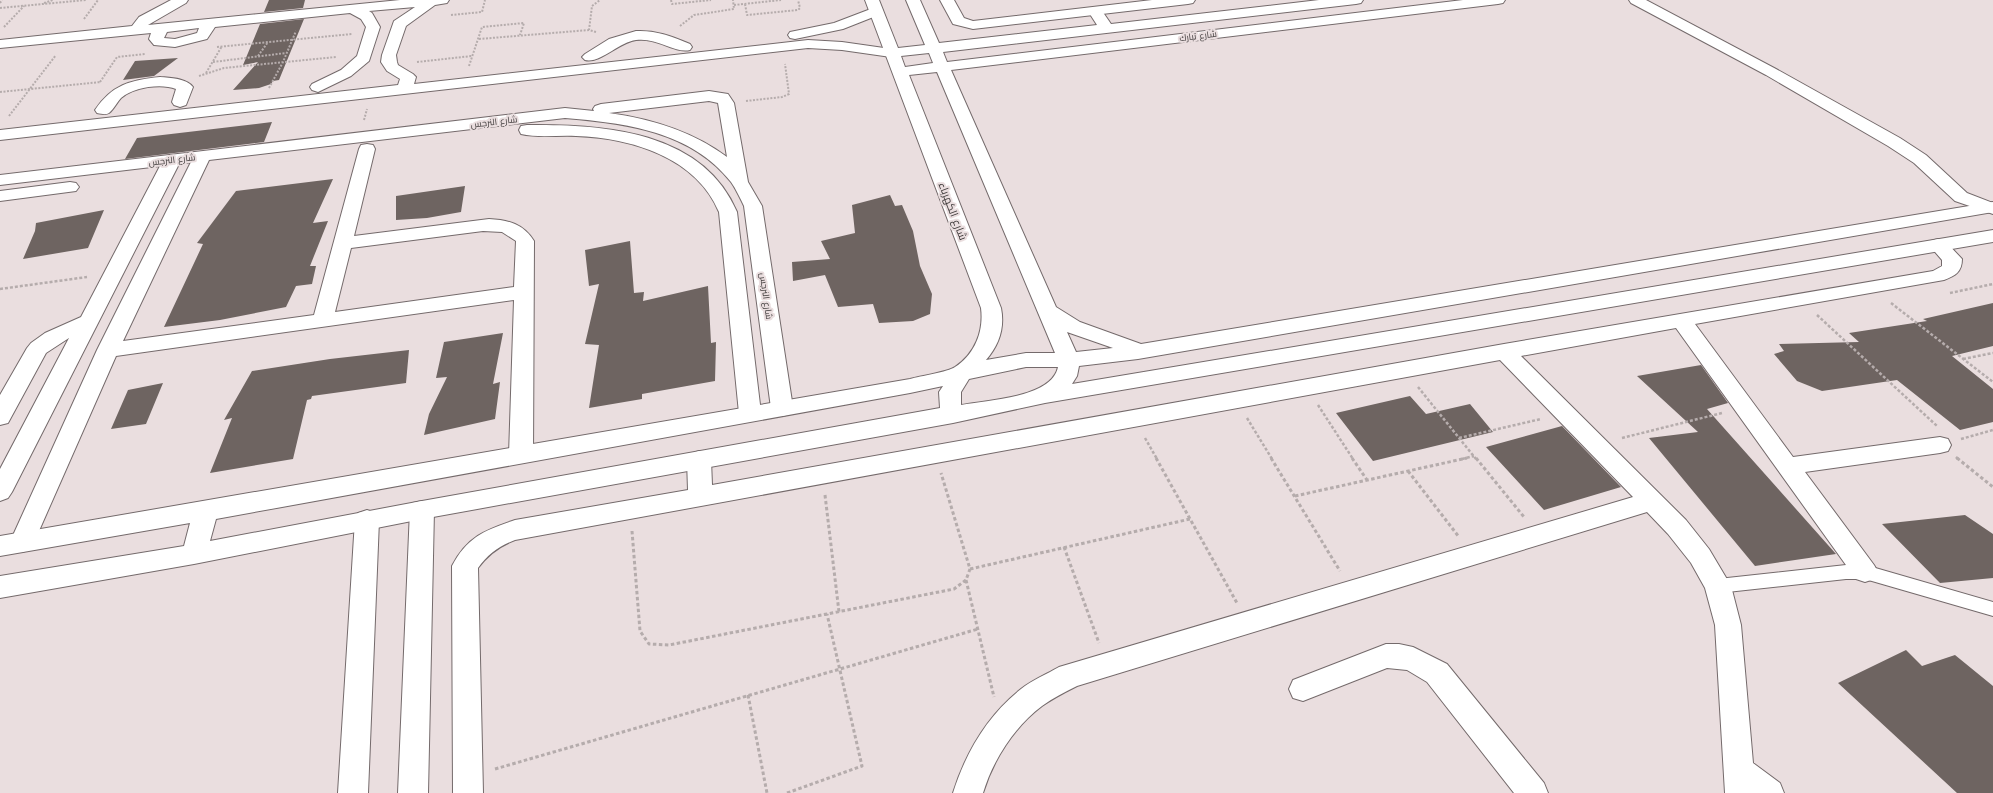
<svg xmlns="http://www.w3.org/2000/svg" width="1993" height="793" font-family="'Work Sans',Cairo,sans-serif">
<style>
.building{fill:#6e6461}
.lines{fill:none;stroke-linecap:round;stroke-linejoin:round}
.service-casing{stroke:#746a6b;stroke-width:2}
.minor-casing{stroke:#746a6b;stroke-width:2}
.tertiary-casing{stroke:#746a6b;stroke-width:2}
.path-far2{stroke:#b5acac;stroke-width:2;stroke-dasharray:2 1.5;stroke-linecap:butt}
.path-far1{stroke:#b5acac;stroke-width:2.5;stroke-dasharray:3 2;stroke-linecap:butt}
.path{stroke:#b5acac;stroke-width:3;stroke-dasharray:3.5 2.5;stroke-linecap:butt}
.service{fill:#fff;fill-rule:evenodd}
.minor{fill:#fff;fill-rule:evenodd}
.tertiary{fill:#fff;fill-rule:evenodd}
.labels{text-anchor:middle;stroke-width:4;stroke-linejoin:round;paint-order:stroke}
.far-street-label{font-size:9px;fill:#3f3b3b;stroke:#eadedf}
.street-label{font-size:11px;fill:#3f3b3b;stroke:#eadedf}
</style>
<rect width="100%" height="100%" fill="#eadedf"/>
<path class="building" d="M269 0H305L303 8 264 12Z
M304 19 279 80 273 81 271 84 259 88 233 90 258 62 243 65 260 24Z
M178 58 154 76 123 80 135 61Z
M272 122 264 142 125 159 137 138Z
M333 179 313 223 328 221 310 266H316L312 284 296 286 286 307 220 320 164 327 203 244 197 243 236 191Z
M465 186 461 212 427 218 396 220V196Z
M890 195 895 206 902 205 913 231 920 266 932 294 930 314 913 321 879 323 873 304 838 307 825 275 793 281 792 262 830 259 821 241 855 233 852 205Z
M104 210 88 248 23 259 35 231 36 223Z
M630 241 634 293 644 292 643 301 708 286 711 343 716 342 715 381 642 394V399L589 408 599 345 585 344 599 284 589 286 585 250Z
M1993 303V346L1952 356 1993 389V422L1960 430 1897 380 1822 391 1797 381 1774 354 1784 351 1779 344 1859 342 1849 333 1927 321 1923 319Z
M503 333 493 384 500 382 495 419 424 435 429 414 447 377 436 378 444 342Z
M409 350 406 383 312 396 311 399 307 400 293 459 210 473 232 418 224 420 252 371 330 359Z
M1701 365 1728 403 1707 409 1836 554 1755 566 1649 438 1698 432 1637 376Z
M163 383 146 424 111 429 128 390Z
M1410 396 1426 414 1470 404 1493 432 1373 461 1336 413Z
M1562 426 1621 487 1544 510 1486 447Z
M1965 515 1993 534V578L1940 583 1882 524Z
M1906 650 1922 666 1955 655 1993 686V793H1957L1838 683Z"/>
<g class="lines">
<g class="service-casing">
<path id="service" d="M1846 565H1865L1993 602V616L1865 579H1846L1718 593 1712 591 1710 586 1712 581 1718 579Z"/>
</g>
<g class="minor-casing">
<path id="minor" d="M171 0H188L186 3 148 25 400 0H449L447 3 435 5 406 26 396 55 397 62 398 65 413 74 416 77 414 84 808 40 842 42 891 49 896 50 898 53 896 56 891 57 842 50 808 48 0 140V130L398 85 400 79 387 71 381 62 382 55 394 21 415 7 369 11 372 13 380 27 369 61 351 76 318 92 312 90 310 87 312 84 341 70 357 56 366 27 361 19 350 13 215 27 207 39 175 47 154 45 149 39 151 33 0 48V40L132 26 139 17ZM199 28 197 33 175 39 164 38 167 32Z
M940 0H954L964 18 973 21 1152 0H1195L1193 3 1188 4 973 29 953 24Z
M1629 0H1646L1776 69 1900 138 1926 155 1967 193 1993 203V214L1955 201 1914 163 1888 146 1766 75 1631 3Z
M876 7 881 8 883 11 881 14 843 29 795 39 790 38 788 35 790 32 834 23Z
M636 31C655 30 672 36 690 44L692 47 690 50C676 54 657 37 636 40 619 42 600 64 585 60L582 57 585 54 609 39Z
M160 77C170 78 186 78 193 87L186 105 180 107 174 105 172 102 176 89C161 83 134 87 121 98 117 102 114 109 109 113 106 115 102 114 97 113L95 110C112 85 130 80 160 77Z
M709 91 728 94 734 103 748 182 762 206 793 408 790 414 782 416 774 414 771 408 744 206C740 198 736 189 731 182 691 131 625 123 565 118L209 160 123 341 314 315 359 149 361 145 367 144 373 145 375 149 354 236 489 219C509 220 523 224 534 241L533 455 529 461 521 463 513 461 509 455 514 300 116 356 31 549 22 552 13 549 10 542 97 350 191 162 179 164 12 492 8 498 0 501V469L69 338 46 353 8 423 0 425V395L27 348 31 343 45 333 81 317 160 166 0 185V175L565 108 594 111 593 109 595 106 601 104ZM709 101 718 103 727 157C692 131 652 119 609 113ZM483 231 502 232 516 241 514 287 335 312 351 248Z
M527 125C604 124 703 131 737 212L761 413 758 419 750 421 742 419 739 413 719 212C696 157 631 138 576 136 558 135 538 138 521 134L519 130 521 126Z
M70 182 76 183 79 187 76 191 0 201V191Z
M1938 239 1945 241 1962 259C1962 272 1955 276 1944 280L1695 324 1793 457 1940 437 1948 439 1951 445 1948 451 1940 453 1805 472 1874 565 1878 572 1874 579 1865 582 1856 579 1676 328 1521 356 1686 520 1709 549 1731 586 1741 625 1753 763 1780 783 1784 793H1725L1715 625 1705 588 1691 563 1668 534 1647 512 1077 686C1065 692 1053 698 1042 706 1014 727 993 760 983 793H953C966 752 987 716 1021 689 1032 680 1047 674 1059 667L1633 497 1500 360 515 540C499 546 488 554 478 568L483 793H453L452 566C467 537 485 530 515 520L688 490 687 460 691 454 699 451 707 454 711 460 712 485 1504 344 1933 271 1942 266V260L1929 245 1931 241Z
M422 501 431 503 434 510 428 793H398L410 510 413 503Z
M367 510 376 513 379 520 368 793H338L355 520 358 513Z
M1386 644H1399L1413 647 1447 664 1544 783 1548 793H1514L1427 682 1407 670 1387 668 1303 701 1293 698 1289 689 1293 680Z"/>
</g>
<g class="tertiary-casing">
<path id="tertiary" d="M865 0H879L898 48 925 45 906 0H920L939 43 1097 25 1088 11 1090 8H1100L1111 24 1319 0H1363L1361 3 1356 4 943 52 947 62 1463 0H1505L1503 3 1498 4 951 70 1056 307 1080 322 1141 344 1993 202V212L1138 359 1079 366 1077 376 1072 384 1993 230V242L1045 403 953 423 422 519 194 564 0 598V576L184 546 190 523 0 556V536L910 379C920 376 948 372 955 367 975 354 984 331 981 308ZM929 53 933 63 905 67 901 56ZM937 72 1055 353H1026L986 360C999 345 1005 328 1001 308L909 75ZM1067 332 1113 348 1076 352ZM1026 367H1058C1052 398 987 400 961 405V392L969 379ZM943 386 939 392 940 408 422 501 210 541 216 519 910 393Z"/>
</g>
<path class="path-far2" d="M671 0 672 4 711 0
M0 3 2 0
M44 3 53 0
M745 4 747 15 798 10 800 8 798 0
M734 5 781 0
M0 8 86 0
M451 15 482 12 485 0
M84 19 98 0
M680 26 694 15 734 9 733 0
M4 27 24 6
M596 32 589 30 592 6 600 0
M479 39 589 30
M217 47 352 34
M258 56 268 42
M213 62 286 53
M417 62 472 56
M469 66 482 27 524 23 520 35
M206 73 222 46
M199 76 224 68 336 57
M100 82 117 57 145 54
M269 88 283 62 296 31
M0 92 101 82
M746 101 782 97 789 94 785 64
M9 116 56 55
M364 120 367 109"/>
<path class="path-far1" d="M0 289 87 277
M1950 293 1993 284
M1891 303 1993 382
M1817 315 1937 426
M1963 359 1993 353
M1418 387 1476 459
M1318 405 1353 459
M1247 418 1272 459
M1145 438 1157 459
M1459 438 1541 419
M1622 438 1722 413
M1961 439 1993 430
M1956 457 1958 459
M1462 459 1474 456"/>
<path class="path" d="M1156 458 1237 603
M1271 458 1340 571
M1352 458 1367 480
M1476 458 1524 517
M1957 458 1993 487
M1408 471 1459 537
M825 495 839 612
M1295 496 1467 458
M632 531 640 631 649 644 669 645 954 589 966 580 970 569 941 473
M1064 547 1099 643
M970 569 1190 519
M966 580 994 697
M748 695 767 793
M495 769 978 629
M787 793 862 766 827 614"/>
<use href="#service" class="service"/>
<use href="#minor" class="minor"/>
<use href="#tertiary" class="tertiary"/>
</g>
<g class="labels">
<g class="far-street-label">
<text transform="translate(1198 36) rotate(-7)" y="3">شارع تبارك</text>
<text transform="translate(494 122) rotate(-7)" y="3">شارع النرجس</text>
<text transform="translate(172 160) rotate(-7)" y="3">شارع النرجس</text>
<text transform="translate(766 296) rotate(82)" y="3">شارع النرجس</text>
</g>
<g class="street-label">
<text transform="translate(953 211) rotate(69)" y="4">شارع الكهرباء</text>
</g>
</g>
</svg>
